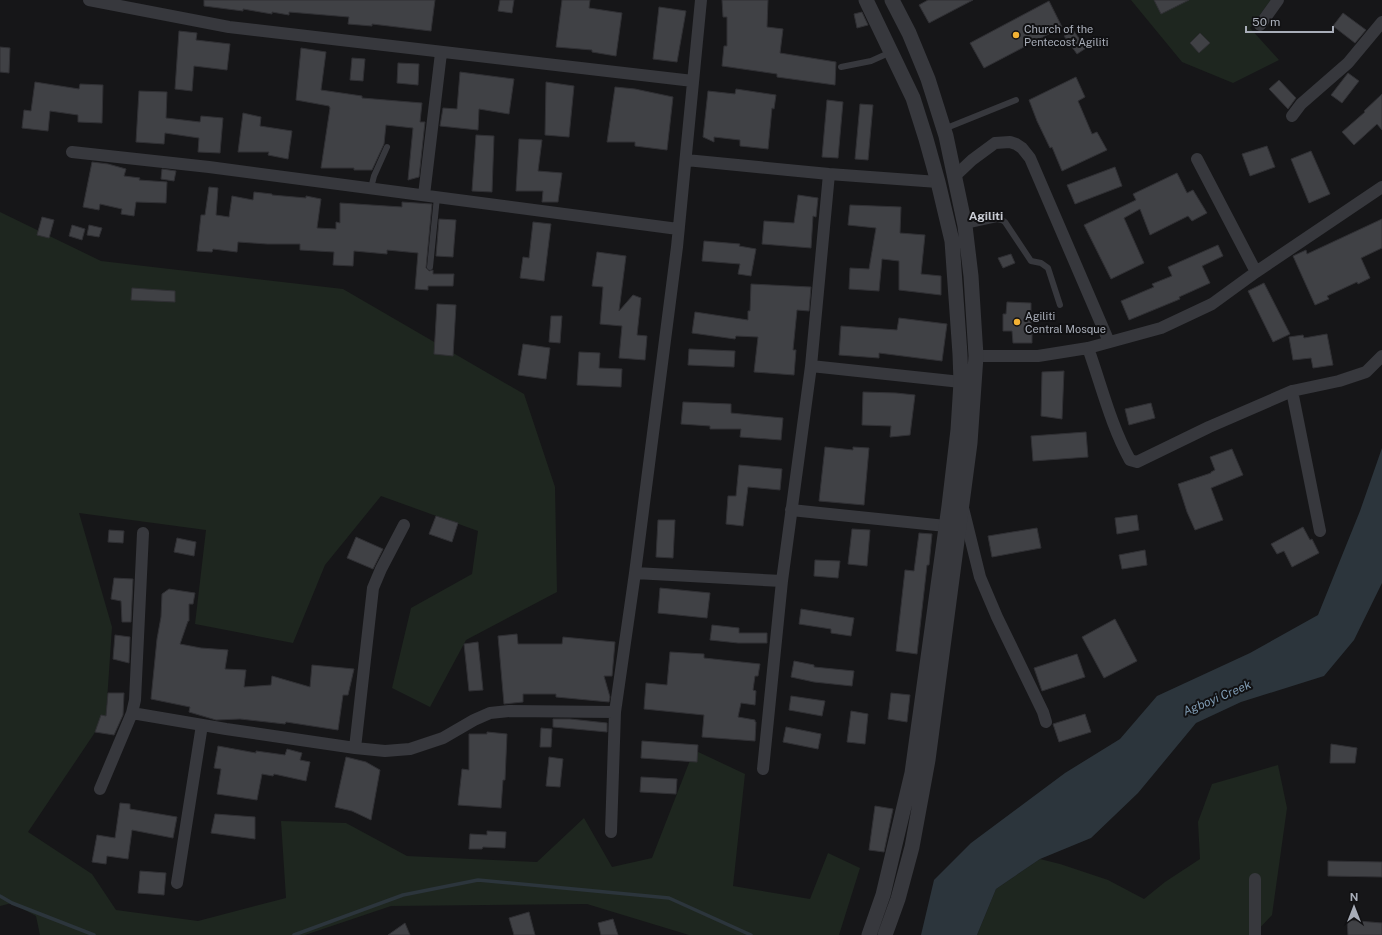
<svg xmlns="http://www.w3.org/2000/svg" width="1382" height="935" font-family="'Public Sans',sans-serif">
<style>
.green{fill:#1e261f}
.water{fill:#2c353c}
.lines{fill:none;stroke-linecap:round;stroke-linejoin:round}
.stream{stroke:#2c353c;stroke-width:3.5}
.building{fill:#404145;stroke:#303034}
.service{stroke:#37383d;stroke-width:6}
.minor{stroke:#37383d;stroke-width:12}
.tertiary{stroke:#37383d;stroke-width:15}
.poi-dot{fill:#f2b134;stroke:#111113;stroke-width:1.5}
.labels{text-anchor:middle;stroke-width:4;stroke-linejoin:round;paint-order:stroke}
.poi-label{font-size:11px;fill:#a8adb8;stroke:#111113;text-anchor:start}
.neighbourhood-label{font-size:12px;font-weight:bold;fill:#c9ccd4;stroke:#111113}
.water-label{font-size:12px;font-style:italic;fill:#7f9bb3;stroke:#111113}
</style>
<rect width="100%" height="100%" fill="#161618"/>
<path class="green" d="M1131 0H1271L1250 28 1279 60 1233 83 1182 62Z
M0 212 101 261 343 289 524 394 555 487 557 592 466 640 430 707 392 688 411 608 472 574 478 531 381 496 325 565 293 643 195 624 206 530 79 513 112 627 106 716 28 832 92 874 116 910 198 921 286 898 281 821 346 823 407 856 537 862 584 818 612 867 652 858 694 750 745 774 733 886 810 899 828 853 860 868 839 935H689L587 904 391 906 305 935H40L36 916 12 903 0 906Z
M1278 765 1287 808 1272 915 1253 935H977L996 889 1040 859 1060 864 1108 880 1144 899 1165 882 1200 859 1198 822 1212 784Z"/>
<path class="water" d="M1382 448V583L1354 640 1324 676 1241 702 1196 723 1138 793 1091 838 1040 859 996 889 977 935H921L934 880 971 843 1065 773 1120 739 1157 696 1250 653 1318 615 1360 511Z"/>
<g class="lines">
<path class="stream" d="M0 896 12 903 94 935
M294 935 403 895 478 880 669 898 751 935"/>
</g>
<path class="building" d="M204 0H435L431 31 372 24V26L348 24 349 17 289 12V15L272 12V14L243 9V11L204 6Z
M500 0H514L512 13 498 11Z
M562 0H590L589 8 622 13 616 56 592 52V50L556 47Z
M722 0H768L767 27 783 29 780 53 836 62 835 85 777 77V74L722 66 724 46H727V17H723Z
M928 0H973L929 23 919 5Z
M1154 0H1189L1161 14Z
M1049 1 1062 27 984 68 970 43Z
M659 7 686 11 677 62 653 59Z
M862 12 868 25 857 28 854 14Z
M1343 13 1366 30 1355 43 1333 26Z
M1073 30 1086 48 1077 54 1064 36Z
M179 31 197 33 196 40 230 44 227 70 194 66 192 91 175 89Z
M1200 33 1210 43 1199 53 1190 43Z
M0 47 10 48 9 73 0 72Z
M301 48 326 52 321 90 362 96V98L422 103 420 122H425L419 177 408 180 413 128 386 125 384 144 372 170H354V168H321L330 108 329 106 296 100Z
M352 58 365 59 363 81 350 80Z
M398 63 419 64 418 85 397 83Z
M460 72 514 79 509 114 479 109 478 130 440 126 443 108 457 109Z
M1348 73 1359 81 1342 103 1331 95Z
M1076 77 1085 97 1078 101 1092 134 1097 132 1107 150 1062 171 1052 147 1050 148 1037 121 1029 100Z
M1279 80 1296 98 1288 109 1269 89Z
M35 82 79 89 80 84 103 85 102 123 78 122V115L50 111 48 131 22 128 24 110 31 111Z
M546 82 574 86 569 137 545 135Z
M615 87 635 89 673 97 667 150 635 146V142H607Z
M736 89 776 95 774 109 772 108 768 149 740 146V140L714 137V142L703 137 708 91 735 94Z
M139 91 167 92 166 118 200 122 201 116 223 118 220 153 198 152 199 138 165 133 164 144 136 142Z
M1382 94V130L1377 124 1354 145 1342 132 1365 112 1364 111Z
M827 100 843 102 838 158 822 157Z
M860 104 873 105 868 160 855 159Z
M243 113 261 117 260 126 292 131 288 159 268 155 269 152H238Z
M476 135 494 136 492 192 472 191Z
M519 139 542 140 538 171 562 173 558 202H542L543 191H516Z
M1267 146 1275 167 1250 176 1242 154Z
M1311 151 1330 194 1309 203 1291 159Z
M92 162 108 164 126 169 124 176 140 178 139 180 167 182 166 203 136 202 134 216 121 214 122 209 100 204 99 210 83 207Z
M1115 167 1122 186 1075 204 1067 185Z
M162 169 176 171 174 181 161 179Z
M1177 173 1187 193 1193 190 1207 213 1192 221 1188 216 1150 235 1140 209 1124 218 1144 263 1111 279 1084 225 1136 200 1133 194Z
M209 187 218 188 216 215 229 217 232 196 253 200 254 192 272 194V195L306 198V196L321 199 317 228 336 229V222L340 223V203L402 207V202L432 204 426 268 429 271 433 270V274H454L453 286H428V290L415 289 418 253 387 250V254L354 251 353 266 333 265 334 252 300 250V244H267L238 242 237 252 213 249 212 252 197 251 201 215H205Z
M798 195 818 198 816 217 813 216 811 248 762 244 764 221 794 223Z
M850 205 901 207 900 233 925 235 921 274 941 276V295L899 290V261L882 259 879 291 849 289 850 268 869 269 876 228 848 225Z
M42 217 54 220 49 238 37 235Z
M439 219 456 220 453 257 436 256Z
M1382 219V248L1361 258 1370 278 1358 284 1357 282 1327 296 1329 299 1315 305 1293 256 1306 250 1307 254Z
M533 222 551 224 544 281 520 278 523 257 529 258Z
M72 225 85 229 82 240 69 236Z
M89 225 102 228 99 237 87 235Z
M704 241 740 244 739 246 756 249 751 276 738 274 740 264 702 261Z
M1218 245 1223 256 1202 266 1210 283 1179 297 1180 299 1129 320 1121 301 1154 287 1152 284 1172 276 1168 267Z
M597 252 626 256 619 311 633 295 641 298 637 335 647 336 645 360 619 358 622 326 600 324 603 287 592 286Z
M1011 254 1015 263 1003 268 998 258Z
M1264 283 1290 334 1273 342 1248 291Z
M751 284 811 287 809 311 797 310 793 350H796L794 375 754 372 758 337 736 336 735 339 692 333 695 312 748 320V311H750Z
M132 288 175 291V302L131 300Z
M1007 302 1031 303V332H1032V343H1013L1012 331H1003V314H1006Z
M437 304 456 305 453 356 434 354Z
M551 316H562L560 343 549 342Z
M899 318 947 324 942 361 879 353V358L839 355 841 326 897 330Z
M1327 334 1333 365 1313 368 1311 358 1293 360 1289 337 1303 335 1304 338Z
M523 344 550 348 546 379 518 375Z
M689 349 735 351 734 367 688 365Z
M579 352 600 353 599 368 622 369 621 387 577 385Z
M1064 371 1062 419 1041 416 1042 372Z
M863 392 896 393 915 395 910 435 890 437 891 426 862 425Z
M683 402 731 404V413L783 418 781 440 740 437 741 429H710V426L681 424Z
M1151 403 1155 418 1129 425 1125 409Z
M1086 432 1088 457 1033 461 1031 436Z
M825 447 853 450V447L869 448 864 505 819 501Z
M1232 449 1243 475 1211 488 1223 520 1195 530 1187 512 1178 484 1211 473V472L1215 470 1210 457Z
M739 465 782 469 780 490 748 487 743 526 726 524 728 496H736Z
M1137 515 1139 530 1117 534 1115 518Z
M436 516 458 523 452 542 429 534Z
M658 520H675L673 558 656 557Z
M1303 527 1310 540 1312 539 1319 553 1292 567 1284 551 1277 554 1271 544Z
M1037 528 1041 548 992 557 988 536Z
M852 529 870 530 867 566 848 564Z
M109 530 124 531 123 543 108 542Z
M919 533 932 534 929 565H927L917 654 896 651 905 570 914 571Z
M356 537 383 549 373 569 347 558Z
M177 538 196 542 194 556 174 552Z
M1145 550 1147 565 1122 569 1119 555Z
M815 560 840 561 838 578 814 576Z
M114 578 133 579 131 622H122L121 601 111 599Z
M660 588 710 593 707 618 658 613Z
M169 589 195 593 193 604H189V621H188L180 644 201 648 228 650 225 669 246 670 244 687 271 685 272 676 310 687 312 665 354 669 348 695H343L338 730 286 722 285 724 240 719 216 720 189 712 190 707 151 699 157 639 161 617 162 594Z
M801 609 854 618 851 636 831 633V629L799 624Z
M1115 619 1137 661 1104 678 1082 637Z
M712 625 739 628V633H767V643H738L710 640Z
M517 634 518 644H562L563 637 615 642 612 676H604L610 697 609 702 556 697V694H523V702L504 704 498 636Z
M115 635 130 637 129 663 113 659Z
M478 642 483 690 469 691 464 644Z
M670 652 704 654V658L760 664 758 676H755L753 690 756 691 755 705 741 703 738 717 755 720V722H756L755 741 702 737 704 715 644 709 646 683 667 685Z
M1077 654 1085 677 1042 691 1034 668Z
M794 661 814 665V667L854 671 852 686 814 682 791 677Z
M108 693H124L123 715 114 735 95 732 101 715 106 716Z
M891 693 910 695 907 722 888 719Z
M791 696 825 701 822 716 789 710Z
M851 711 868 714 865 744 847 742Z
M1085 714 1091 732 1059 742 1053 724Z
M553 719H570L607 723V732L553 727Z
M786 727 821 734 818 749 783 742Z
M541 728 552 729 551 747H540Z
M487 732 507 734 505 780H503L501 808 458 805 462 769 469 770V734H487Z
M642 741 698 745 697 762 641 758Z
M1331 744 1357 748 1355 763H1330Z
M218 746 256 753V751L285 755 287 749 302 753 300 760 310 762 306 781 274 774 273 776 262 774 257 800 217 794 221 769 214 768Z
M346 757 366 762 380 770 371 820 352 811 335 807Z
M549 757 563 759 560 787 546 786Z
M641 777 677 779 676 794 640 792Z
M120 803 130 804V809L177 817 173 838 132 830 128 859 107 856 106 864 92 862 97 835 115 838Z
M875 806 893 809 884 852 869 850Z
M215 814 255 817V839L211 833Z
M487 831 506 832 505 848 483 847 482 849H469L470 834 487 835Z
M1328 861 1382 862V877L1328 876Z
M140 871 166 873 164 895 138 893Z
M529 912 535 935H514L509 918Z
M613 919 618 935H601L598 923Z
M1347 920 1382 923V935H1348Z
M405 923 410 935H388Z"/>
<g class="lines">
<path class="service" d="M841 67 871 61 891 52
M944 129 1016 100
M371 188 374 176 387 147
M965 226 997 219 1002 220 1005 222 1031 261 1041 263 1048 268 1060 305
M430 267 437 197"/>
<path class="minor" d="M89 0 229 27 693 81
M1260 25 1278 0
M1292 116 1301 104 1348 63 1382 22
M72 152 209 167 678 229
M1197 159 1256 272
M686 160 829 174 938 182
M955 176 972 160 995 143 1010 142 1016 144 1022 148 1030 158 1109 342
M424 195 441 53
M1088 348C1101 384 1111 426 1130 460L1137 462 1209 427 1292 391 1339 381 1366 372 1382 356
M976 356H1038L1088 348 1161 328 1212 304 1256 272 1382 187
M811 366 961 382
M1292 391 1320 531
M963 508 980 577 997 617 1043 712 1046 722
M791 510 946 526
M635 573 782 581
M132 713 226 729 355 748 385 751 410 749 443 738 474 720 490 713 509 711 615 712
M355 748 373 588 381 569 404 525
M763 769 782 581 811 366 829 174
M100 789 132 713 135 700 143 533
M611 832 615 712 635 573 677 247 701 0
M1255 879V935
M177 883 202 725"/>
<path class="tertiary" d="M866 0 913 98 926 139 938 182 952 241 960 354 961 382 958 430 949 506 912 773 883 895 869 935
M885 935 898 899 912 847 928 760 970 443 976 356 971 276 965 226 946 136 928 79 909 33 892 0"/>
</g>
<g class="poi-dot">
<circle cx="1016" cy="35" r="4"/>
<circle cx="1017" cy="322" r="4"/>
</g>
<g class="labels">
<g class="poi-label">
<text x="1024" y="33">Church of the<tspan x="1024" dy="13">Pentecost Agiliti</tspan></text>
<text x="1025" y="320">Agiliti<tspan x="1025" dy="13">Central Mosque</tspan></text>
</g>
<g class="neighbourhood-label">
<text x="986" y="220">Agiliti</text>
</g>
<g class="water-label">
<text transform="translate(1217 698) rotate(-23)" y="4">Agboyi Creek</text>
</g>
</g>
<g transform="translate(1354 907)" stroke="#111113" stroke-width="3" paint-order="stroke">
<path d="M0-3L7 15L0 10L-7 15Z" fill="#a8adb8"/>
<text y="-6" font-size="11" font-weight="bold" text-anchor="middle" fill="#a8adb8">N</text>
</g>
<path d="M1246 26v6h87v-6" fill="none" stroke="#a8adb8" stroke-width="2"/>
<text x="1252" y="26" font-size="12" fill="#a8adb8" stroke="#111113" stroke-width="3" paint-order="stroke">50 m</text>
</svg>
